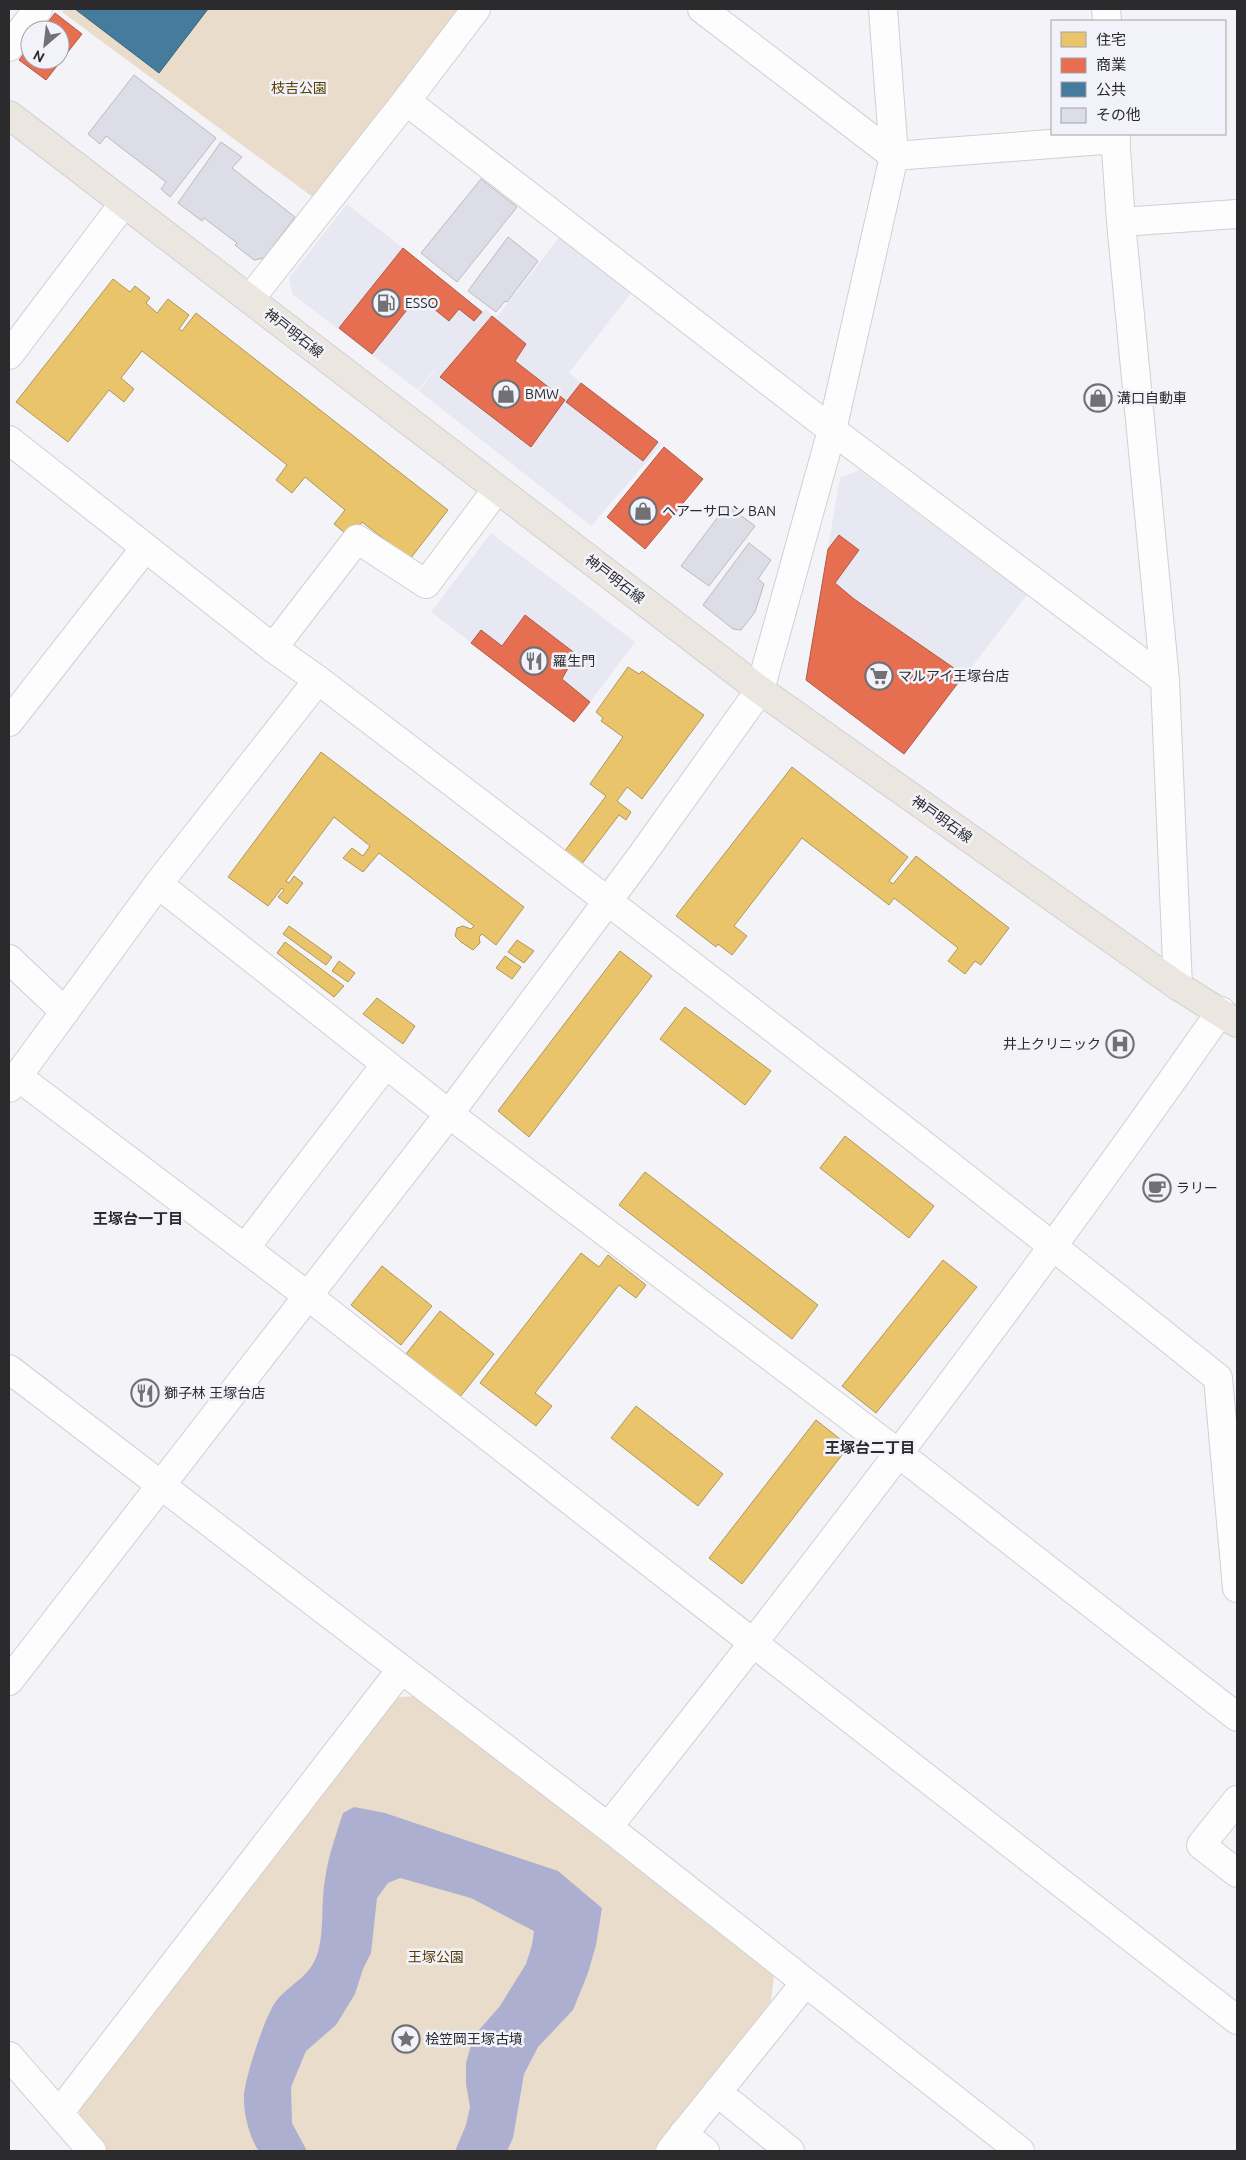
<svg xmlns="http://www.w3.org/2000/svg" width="1246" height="2160" font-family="Ubuntu,'Noto Sans JP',sans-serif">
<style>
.built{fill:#e7e8f2}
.green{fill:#e9dcca}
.water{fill:#adafd1}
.homes{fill:#e9c46a;stroke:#b09658}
.shops{fill:#e76f51;stroke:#af5b46}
.public{fill:#457b9d;stroke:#3d637c}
.building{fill:#dcdde7;stroke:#bbbbbe}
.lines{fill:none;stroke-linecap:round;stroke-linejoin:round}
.street-casing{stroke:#d0d0d3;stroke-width:30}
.secondary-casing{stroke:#d0d0d3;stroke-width:30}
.primary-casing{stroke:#d1d1d3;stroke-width:30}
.street{stroke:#fdfdfe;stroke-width:28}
.secondary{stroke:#fdfdfe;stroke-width:28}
.primary{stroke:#ebe6df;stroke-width:28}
.labels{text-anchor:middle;stroke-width:5;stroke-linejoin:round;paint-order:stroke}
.park-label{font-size:14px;fill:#583d00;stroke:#f2f2fa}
.poi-label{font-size:14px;fill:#2b2b2e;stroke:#f2f2fa;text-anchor:start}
.street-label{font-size:14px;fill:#2b2b2e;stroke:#f2f2fa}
.neighbourhood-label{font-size:15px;font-weight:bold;fill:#2a2a30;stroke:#f2f2fa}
</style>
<rect width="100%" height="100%" fill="#f4f4f8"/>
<path class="built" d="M347 204 483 311 485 309 496 318 562 234 631 293 569 373 662 444 591 526 419 391 449 352 418 390 292 294 289 278Z
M859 470 1027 595 904 755 805 680 840 478Z
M491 533 635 642 575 722 431 612Z"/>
<path class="green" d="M65 9H459L314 198 62 12Z
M416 1696 774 1976 771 2001 653 2151H101L77 2126 82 2101 390 1698Z"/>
<path class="water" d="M354 1807 385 1813 558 1871 602 1908 596 1945 588 1973 573 2010 538 2047 524 2074 513 2138 507 2151H455L466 2125 470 2107 466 2084V2063L471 2045 479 2030 500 2006 526 1964 532 1945 534 1931 471 1898 400 1878 388 1883 377 1898 371 1953 363 1969 355 1994 336 2025 306 2051 291 2087 292 2123 307 2151H259C250 2140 243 2112 244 2097 244 2080 266 2012 277 2000 293 1981 313 1976 319 1948 324 1926 321 1902 325 1879 328 1857 336 1835 343 1813Z"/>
<path class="homes" d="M113 279 130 292 135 286 150 298 146 303 157 313 168 299 189 315 179 329 182 331 196 313 448 510 410 559 362 522 350 537 334 524 345 510 305 477 292 493 276 480 287 465 142 351 121 378 134 389 124 402 109 390 68 442 16 402Z
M628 667 639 674 642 671 704 715 642 799 627 787 617 801 631 812 626 820 619 815 581 865 564 852 606 796 590 784 623 737 601 721 603 718 596 712Z
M321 752 524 907 496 945 482 934 479 937 480 943 473 950 461 942 455 936 457 928 463 926 471 929 474 926 379 853 363 872 343 858 352 848 363 856 370 846 334 817 286 881 289 883 294 876 303 883 287 904 278 897 284 890 282 888 268 906 228 877Z
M792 767 908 857 889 881 893 884 916 856 1009 928 981 965 975 961 965 974 948 961 958 948 894 898 889 905 802 838 734 926 747 936 732 955 718 944 716 947 676 916Z
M289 926 332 957 326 965 283 934Z
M517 940 534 951 524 963 508 952Z
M285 942 344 986 334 997 277 953Z
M620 951 652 976 529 1137 498 1111Z
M505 956 521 967 512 979 496 968Z
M339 961 355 973 348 982 332 971Z
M377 998 415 1026 403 1044 363 1014Z
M685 1007 771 1071 745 1105 660 1039Z
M845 1136 934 1206 909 1238 820 1168Z
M645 1172 818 1305 792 1339 619 1205Z
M581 1253 599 1267 608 1255 646 1285 636 1298 619 1285 535 1393 552 1406 536 1426 480 1383Z
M943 1260 977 1287 876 1413 842 1386Z
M382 1266 432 1306 401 1345 351 1305Z
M440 1311 494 1354 460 1397 406 1354Z
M636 1406 723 1474 698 1506 611 1438Z
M816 1420 849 1446 742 1584 709 1558Z"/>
<path class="shops" d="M55 13 82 34 46 80 19 60 30 46V60H60V30H42Z
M403 248 482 312 474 321 459 309 449 321 418 296 372 354 339 328Z
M492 316 526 344 515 361 565 400 531 447 440 377Z
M581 383 658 442 643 461 566 402Z
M664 447 703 479 645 549 607 517Z
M839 535 859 550 835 583 854 599 964 675 904 754 806 680 828 549Z
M525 615 576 654 562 679 590 702 574 722 471 643 481 630 502 646Z"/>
<path class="public" d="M75 9H208L159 73Z"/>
<path class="building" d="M134 75 216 138 170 197 161 189 166 182 106 136 100 144 88 134Z
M221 142 242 157 232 168 295 217 264 258 254 260 235 245 237 243 204 218 202 221 178 203Z
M481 179 517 207 457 282 421 253Z
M508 237 538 261 507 302 505 301 496 312 468 291Z
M727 505 755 526 709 586 681 566Z
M749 543 771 560 758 579 764 584 755 612 741 630 733 629 703 605Z"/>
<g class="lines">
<g class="street-casing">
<path id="street" d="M702 9 894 156 1116 139
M1106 9 1107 21
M9 47 38 9
M406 101 832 430 1165 680
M1115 134 1121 222 1165 680 1178 986
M1121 222 1237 214
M250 299 406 101 476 9
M9 355 124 203
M9 440 273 648 318 680C620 910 922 1140 1218 1378L1237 1588
M273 648 357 539 426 584 497 489
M9 722 145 548
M158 884 449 1114 898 1453 1237 1717
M9 959 65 1012
M17 1076 308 1296 1237 2020
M9 1088 158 884 318 680
M245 1248 386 1064
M9 1369 608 1827 1020 2151
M1237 1800 1201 1845 1237 1873
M608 1827C820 1561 1026 1290 1221 1011
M9 2056 92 2151
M717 2092 790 2151
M59 2113 400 1671
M683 2134 705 2151
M670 2151 805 1983"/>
</g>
<g class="secondary-casing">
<path id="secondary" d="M9 1681 449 1114 639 859 760 690 832 430 894 156 883 9"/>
</g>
<g class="primary-casing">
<path id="primary" d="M9 115 760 690 1178 986 1237 1023"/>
</g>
<use href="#street" class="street"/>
<use href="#secondary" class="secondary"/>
<use href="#primary" class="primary"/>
</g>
<defs>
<g id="fuel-ring" transform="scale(1.4375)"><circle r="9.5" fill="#f2f2fa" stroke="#717175" stroke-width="1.5"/><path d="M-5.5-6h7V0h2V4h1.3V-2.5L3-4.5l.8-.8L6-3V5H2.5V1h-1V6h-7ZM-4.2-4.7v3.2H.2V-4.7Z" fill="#717175"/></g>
<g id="shop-ring" transform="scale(1.4375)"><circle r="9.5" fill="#f2f2fa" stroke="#717175" stroke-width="1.5"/><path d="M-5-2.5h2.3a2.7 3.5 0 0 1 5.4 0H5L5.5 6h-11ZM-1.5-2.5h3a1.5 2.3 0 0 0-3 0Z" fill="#717175"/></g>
<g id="restaurant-ring" transform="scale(1.4375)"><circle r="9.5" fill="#f2f2fa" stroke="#717175" stroke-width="1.5"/><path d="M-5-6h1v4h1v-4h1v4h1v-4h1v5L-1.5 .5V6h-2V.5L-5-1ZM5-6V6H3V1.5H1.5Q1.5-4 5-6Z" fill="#717175"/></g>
<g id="supermarket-ring" transform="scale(1.4375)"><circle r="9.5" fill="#f2f2fa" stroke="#717175" stroke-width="1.5"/><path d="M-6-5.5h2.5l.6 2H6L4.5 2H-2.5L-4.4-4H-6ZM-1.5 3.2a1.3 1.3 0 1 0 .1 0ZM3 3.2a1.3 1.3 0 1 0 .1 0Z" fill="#717175"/></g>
<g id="hospital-ring" transform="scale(1.4375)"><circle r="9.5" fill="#f2f2fa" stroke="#717175" stroke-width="1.5"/><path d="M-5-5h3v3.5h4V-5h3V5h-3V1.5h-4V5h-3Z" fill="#717175"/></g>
<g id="cafe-ring" transform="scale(1.4375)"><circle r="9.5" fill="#f2f2fa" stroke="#717175" stroke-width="1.5"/><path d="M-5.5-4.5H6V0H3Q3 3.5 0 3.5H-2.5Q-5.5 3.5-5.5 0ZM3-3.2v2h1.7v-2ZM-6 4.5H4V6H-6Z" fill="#717175"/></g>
<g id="sight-ring" transform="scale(1.4375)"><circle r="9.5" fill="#f2f2fa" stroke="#717175" stroke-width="1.5"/><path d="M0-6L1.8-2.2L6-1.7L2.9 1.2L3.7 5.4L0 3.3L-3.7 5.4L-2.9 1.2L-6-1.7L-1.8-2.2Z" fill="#717175"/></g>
</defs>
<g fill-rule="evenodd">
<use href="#fuel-ring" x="386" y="303"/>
<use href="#shop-ring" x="506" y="394"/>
<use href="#shop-ring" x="1098" y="398"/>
<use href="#shop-ring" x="643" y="511"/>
<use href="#restaurant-ring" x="534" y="661"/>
<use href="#supermarket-ring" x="879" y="676"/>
<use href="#hospital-ring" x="1120" y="1044"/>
<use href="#cafe-ring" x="1157" y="1188"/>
<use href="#restaurant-ring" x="145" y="1393"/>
<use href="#sight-ring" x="406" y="2039"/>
</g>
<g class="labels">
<g class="park-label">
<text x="299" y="93">枝吉公園</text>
<text x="436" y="1962">王塚公園</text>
</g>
<g class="poi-label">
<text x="405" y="308">ESSO</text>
<text x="525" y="399">BMW</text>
<text x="1117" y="403">溝口自動車</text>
<text x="662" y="516">ヘアーサロン BAN</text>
<text x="553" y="666">羅生門</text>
<text x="898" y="681">マルアイ王塚台店</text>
<text x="1101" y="1049" text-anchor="end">井上クリニック</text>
<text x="1176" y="1193">ラリー</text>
<text x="164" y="1398">獅子林 王塚台店</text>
<text x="425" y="2044">桧笠岡王塚古墳</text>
</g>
<g class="street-label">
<text transform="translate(294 333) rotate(38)" y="5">神戸明石線</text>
<text transform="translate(615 579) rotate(37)" y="5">神戸明石線</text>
<text transform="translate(942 819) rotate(35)" y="5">神戸明石線</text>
</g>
<g class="neighbourhood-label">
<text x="138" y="1224">王塚台一丁目</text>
<text x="870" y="1453">王塚台二丁目</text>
</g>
</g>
<rect width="1246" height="2160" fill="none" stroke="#2b2b2e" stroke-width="20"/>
<rect x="1051" y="20" width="175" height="115" fill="#f2f2fa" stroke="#a2a2a8"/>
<rect x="1061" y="32" width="25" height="15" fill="#e9c46a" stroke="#a2a2a8"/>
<text x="1096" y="45" font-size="15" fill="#2b2b2e">住宅</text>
<rect x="1061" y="58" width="25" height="15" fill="#e76f51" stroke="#a2a2a8"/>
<text x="1096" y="70" font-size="15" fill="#2b2b2e">商業</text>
<rect x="1061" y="82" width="25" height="15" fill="#457b9d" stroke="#a2a2a8"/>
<text x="1096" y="95" font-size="15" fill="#2b2b2e">公共</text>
<rect x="1061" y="108" width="25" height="15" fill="#dcdde7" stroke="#a2a2a8"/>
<text x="1096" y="120" font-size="15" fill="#2b2b2e">その他</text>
<g transform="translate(45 45) rotate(208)"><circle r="24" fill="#f2f2fa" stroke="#a2a2a8"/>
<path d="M0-4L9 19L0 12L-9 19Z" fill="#717175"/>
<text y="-8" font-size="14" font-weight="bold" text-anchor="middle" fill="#2b2b2e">N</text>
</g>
</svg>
